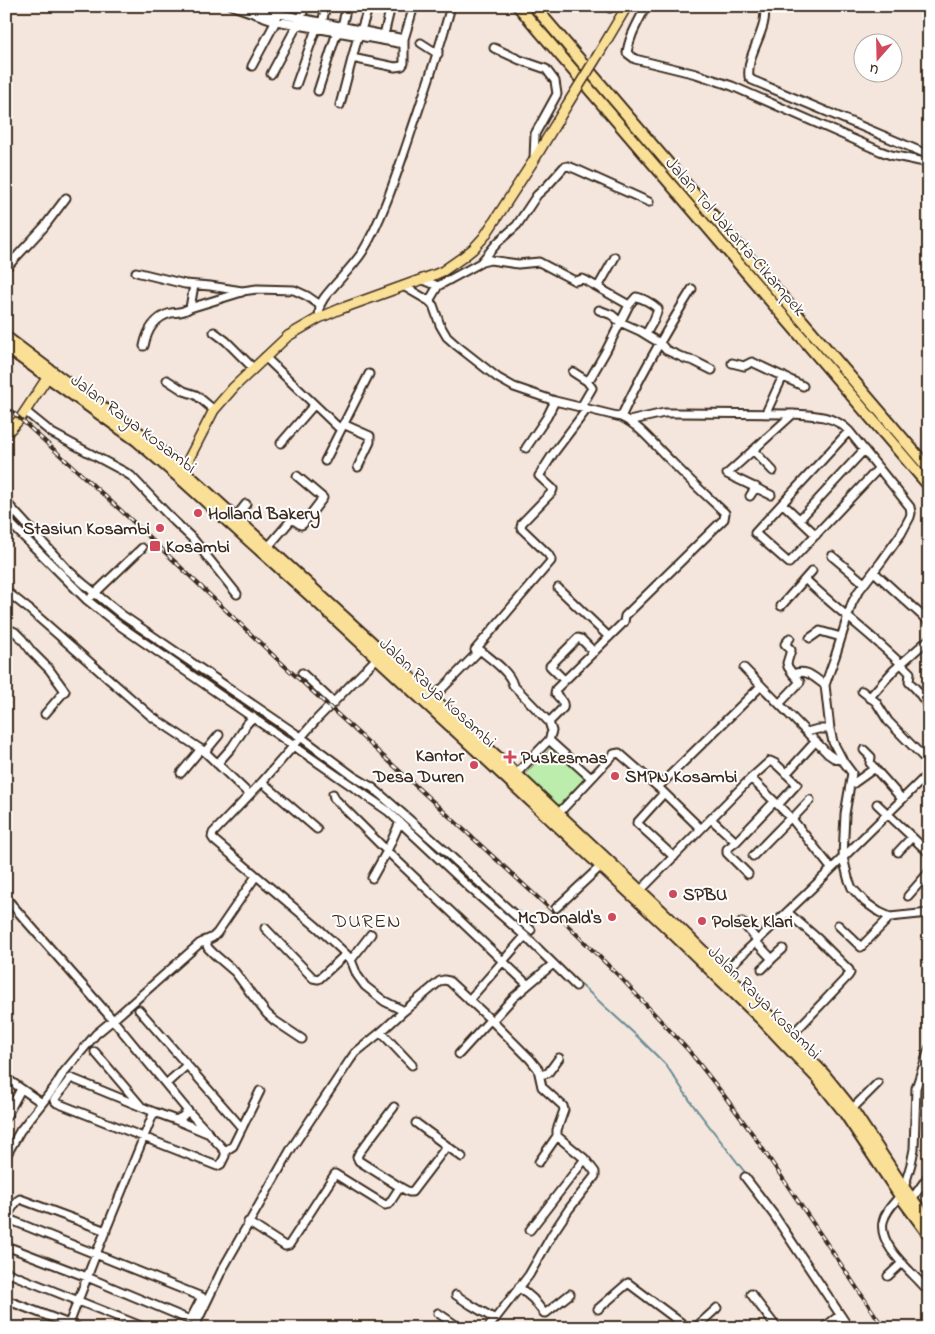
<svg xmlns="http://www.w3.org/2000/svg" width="935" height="1334" font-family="'Indie Flower',sans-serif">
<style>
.green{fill:#bcedac;stroke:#7c8c65}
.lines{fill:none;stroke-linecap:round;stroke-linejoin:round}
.stream{stroke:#668b94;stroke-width:2}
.minor-casing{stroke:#3b2a1e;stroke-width:11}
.major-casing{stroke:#3b2a1e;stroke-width:12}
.highway-casing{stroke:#3b2a1e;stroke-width:14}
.minor{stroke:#fff;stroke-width:7}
.major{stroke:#fadf96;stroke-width:9}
.highway{stroke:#fadf96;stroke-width:10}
.rail-casing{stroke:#3b2a1e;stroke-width:4}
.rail{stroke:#fff;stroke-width:2;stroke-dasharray:5.5;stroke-linecap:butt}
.major-bridge-casing{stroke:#3b2a1e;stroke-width:12;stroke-linecap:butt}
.major-bridge{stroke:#fadf96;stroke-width:9}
.poi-dot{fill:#d1495b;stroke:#fff;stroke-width:2}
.labels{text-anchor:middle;stroke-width:4;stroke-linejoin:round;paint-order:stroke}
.street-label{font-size:18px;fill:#3b2a1e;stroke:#fff}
.poi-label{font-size:18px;font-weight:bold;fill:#3b2a1e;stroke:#fff;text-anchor:start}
.quarter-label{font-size:20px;letter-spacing:1px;fill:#3b2a1e;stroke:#fff}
</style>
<rect width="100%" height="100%" fill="#f4e6dc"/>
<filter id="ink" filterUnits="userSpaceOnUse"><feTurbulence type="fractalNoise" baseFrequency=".02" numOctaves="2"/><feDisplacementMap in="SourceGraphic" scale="10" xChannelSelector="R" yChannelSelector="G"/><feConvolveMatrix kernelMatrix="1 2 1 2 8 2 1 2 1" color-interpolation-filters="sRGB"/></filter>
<g filter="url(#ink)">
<path class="green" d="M554 745 586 777 556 808 523 776Z"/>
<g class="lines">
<path class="stream" d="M6 512 49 557
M74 582 90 594
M93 597 147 638 224 692 297 739
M333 765 385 804
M398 816 460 869 503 912
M554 960 638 1037 666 1065 693 1105 747 1175
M777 1214 791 1232 807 1258"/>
<g class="minor-casing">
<path id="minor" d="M233 6 276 21 404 44
M646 6C639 21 629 36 627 53L635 59 696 74 732 86 880 151 891 155 929 163
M764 6C769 31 746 52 749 77L752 80 929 155
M610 8 611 6
M260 10 404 39
M322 23 326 6
M342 26 347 6
M384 35 391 6
M421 43 438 54
M494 48 520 60 546 69 555 81 557 94 535 134 534 159
M352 58 395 67 402 66 404 63V39L414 6
M252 66 276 21 281 6
M271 74 301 18 305 6
M296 85 316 29
M318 91 338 29
M340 105 358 36 361 30 369 6
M482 261 498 242 517 225 537 195 548 185 564 167 568 166 578 170 649 202
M6 268 44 227 66 198
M136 272 185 284 210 286 242 291 257 289 294 290 307 296 320 305
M423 280 438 286 482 262 490 260 518 264 539 262 575 281 582 279 585 280 629 305
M405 287 429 301 433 305 440 325 447 337 456 345 498 378 514 387 555 401 621 417C641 426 655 446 671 461 688 479 707 496 725 513L724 519 625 616 624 622 621 625 556 689 555 693C559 698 565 702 563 708L549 722 552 731 549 740 513 777
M598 287 615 257
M429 301 438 286
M190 308 242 292
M599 310 612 315 620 322 640 331 653 339 660 343 666 350 686 359 694 361 712 370
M319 318 320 305 324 298C336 282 352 268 363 251 382 220 396 176 408 141 423 96 439 52 451 6
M214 332 226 341 253 368
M144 346C147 331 155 317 171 313 179 312 182 313 190 308L194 285
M265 357 340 429
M732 363 744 366 752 362 803 386
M573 372 587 381 592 388 581 407
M167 380 184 391 196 395 214 410
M587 381 591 377 606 351 629 305 636 297C643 298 653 304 658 309L654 320 646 334
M25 411 52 433 123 471 131 476 173 520 193 539 237 594
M766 413 783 376
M621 417C642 372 666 331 692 289
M629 421 664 413H676L793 414C813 415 834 415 849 431L910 507 911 513 910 517 901 534 881 562 858 592 852 603 835 657 825 685 830 729 833 742 843 761 852 773 845 814 843 857 848 878 852 888 865 902 879 912 890 917 929 913
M343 424 370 436V442L358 467
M849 431 755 533 789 563 879 468
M281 443 314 405
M526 448 547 417 555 401
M753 450 773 471
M325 461 369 374
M771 495 727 474 793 414
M750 496 756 487
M6 502 67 569 85 585 122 615 302 738 353 776 373 788 444 850 531 930
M783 504 816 535
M235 518 246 504
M6 519 87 600 116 623 388 811 469 887 525 936 576 986
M800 519 864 450
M268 547 292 519 301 525 303 524 323 498 297 476
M832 556 864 583
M874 572 929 622
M805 579C839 612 878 639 910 673L909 682 916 689 929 707
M558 588 609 637
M6 591 30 610 151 716 205 752 249 794
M92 596 142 548
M781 606 812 571
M6 628 15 632 22 639 32 652 49 669 65 691 63 693 45 714
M790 638 785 644 791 650 787 663 788 667 793 674
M810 638 820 631 841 637
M475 650 551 561V559L548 554 522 529 521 527 522 523 552 492 553 489 539 476 553 454 587 409
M377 658 317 719 262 782 213 833 212 837 214 840 317 927 346 954 351 960 357 975 365 986 384 1001 404 1011
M744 668 828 754 834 758 843 761
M302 673 334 703
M564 680 550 666 578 638 581 639 594 652
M862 691 876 702 888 721 929 763
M433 698 480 650C491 659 510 672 513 685L549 722
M869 698 894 670 929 639
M779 704 800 682 793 674C807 668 814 678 825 685
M807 732 818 729H830
M549 740 591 778
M864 750 871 757 870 763 902 799
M205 752 219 735
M217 764 232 747 244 729 245 726 253 717
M181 773 201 749
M786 774 816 741
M751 778 792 819 831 868
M262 782 317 829
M850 785 854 783 875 768
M658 787 761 686
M664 793 637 823 674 857
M333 794 334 798 387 851 528 985 514 997 492 1021
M877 804 929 853
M558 814 614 754 619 753 658 787 701 829
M711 819 736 842 774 802
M792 819 810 800
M736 842 727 849V853L748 874
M898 852 912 837
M753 856 790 818
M372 878 387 851 400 822
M640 891 751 778 770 761 776 764 797 784 778 805
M908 896 929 872
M6 898 113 1020 188 1111 182 1117 176 1120 154 1112 96 1254 69 1324 6 1300
M556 908 601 866
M787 912 818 939 849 970 850 973 848 976 790 1037
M742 922 757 940
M838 925 861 947 890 917
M265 928 313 978 318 979 320 978 346 954
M205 940 208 948 214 954 235 972 249 991 267 1014 275 1021 302 1039
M756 942 772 959 783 949
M351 960 371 934
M762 969 772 959
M724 972 804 896 929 773
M528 985 553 964
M469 1000 525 936
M139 1010 242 1128
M381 1032 412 1065
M95 1052 140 1105
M459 1054 490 1020
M540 1075 548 1073 559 1058
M6 1078 42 1103
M166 1084 187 1065
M394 1107 359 1153 357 1157 359 1161 400 1187
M852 1109 878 1083
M154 1112 71 1078 70 1079 54 1100 57 1103 217 1166 221 1164 225 1156V1151L188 1111
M6 1117 21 1089
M176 1120 207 1133
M447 1146 462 1157
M225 1151 233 1146 260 1091
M6 1156 20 1131 54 1088 64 1072 96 1034 113 1020 199 944 213 937 217 933 256 876
M745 1177 774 1215 849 1328
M904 1188 911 1164 914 1149 916 1088 929 1049
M900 1196C893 1204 885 1212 883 1222 878 1247 915 1274 929 1292
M912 1199 929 1175
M6 1217 17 1201 20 1199 106 1231
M6 1218 202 1297 190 1320 87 1277 6 1246
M248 1222 285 1246 289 1245 335 1174 385 1205 389 1204 400 1187 409 1192H412L447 1146 416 1123
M530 1230 585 1159
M6 1272 146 1328
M888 1276 902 1263
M519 1287 533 1299 544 1313H546L570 1294
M751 1294 777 1328
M456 1295 471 1305 495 1319
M598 1309 628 1283 688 1328
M438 1313 460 1328
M69 1324 79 1328
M6 1326 11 1328
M194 1328 222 1270 291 1149 350 1060 355 1053 381 1032 404 1011 440 981 444 980 449 981 492 1021 530 1059 538 1069 542 1087 563 1106 564 1110 557 1130V1136L539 1162
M488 1328 529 1275 553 1233 569 1209 595 1176V1172L585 1159 557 1136
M695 1328 717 1308
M823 1328 840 1315"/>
</g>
<g class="major-casing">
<path id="major" d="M598 55 627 6
M6 434 20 419 47 378
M183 470 214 410 234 387 288 336 319 318 340 309 434 275 443 271 463 257 473 249 484 237 534 160 567 105"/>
</g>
<g class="highway-casing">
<path id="highway" d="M518 6 929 486
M534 6 929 469
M6 337 66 382 141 434 183 470 516 774 668 917 768 1015 823 1073 852 1109 904 1188 929 1222
M6 347 136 440 182 480 315 600 662 923 762 1020 817 1078 844 1112 900 1196 929 1235"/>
</g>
<use href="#minor" class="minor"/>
<use href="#major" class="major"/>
<use href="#highway" class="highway"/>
<g class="rail-casing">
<path id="rail" d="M6 406 127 516 276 658 558 916 620 977 689 1051 723 1094 754 1136 884 1328"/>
</g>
<use href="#rail" class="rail"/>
<g class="major-bridge-casing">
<path id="major-bridge" d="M567 105 598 55"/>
</g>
<use href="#major-bridge" class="major-bridge"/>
</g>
</g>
<g class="poi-dot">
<circle cx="198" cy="513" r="5"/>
<circle cx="160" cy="528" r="5"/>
<rect x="149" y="540" width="12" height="12" rx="2.5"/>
<path d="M507.5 749.5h5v5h5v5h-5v5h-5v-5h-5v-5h5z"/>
<circle cx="474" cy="765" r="5"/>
<circle cx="615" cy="776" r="5"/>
<circle cx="673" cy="894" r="5"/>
<circle cx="612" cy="917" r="5"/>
<circle cx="702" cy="921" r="5"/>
</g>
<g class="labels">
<g class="street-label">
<text transform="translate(736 236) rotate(49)" y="6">Jalan Tol Jakarta–Cikampek</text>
<text transform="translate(134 423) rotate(37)" y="6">Jalan Raya Kosambi</text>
<text transform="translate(438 692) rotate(43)" y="6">Jalan Raya Kosambi</text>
<text transform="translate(765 1002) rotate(45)" y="6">Jalan Raya Kosambi</text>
</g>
<g class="poi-label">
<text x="208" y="519">Holland Bakery</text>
<text x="150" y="534" text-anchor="end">Stasiun Kosambi</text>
<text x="166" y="552">Kosambi</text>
<text x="464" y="761" text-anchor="end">Kantor<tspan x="464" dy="21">Desa Duren</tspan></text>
<text x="521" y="763">Puskesmas</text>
<text x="625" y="782">SMPN Kosambi</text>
<text x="683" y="900">SPBU</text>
<text x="602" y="923" text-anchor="end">McDonald's</text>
<text x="712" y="927">Polsek Klari</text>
</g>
<g class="quarter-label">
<text x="367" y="927">DUREN</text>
</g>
</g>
<rect width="935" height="1334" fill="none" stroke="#fff" stroke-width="25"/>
<rect x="12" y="12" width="910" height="1309" fill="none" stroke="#3b2a1e" stroke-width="2" filter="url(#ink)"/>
<g transform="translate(878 58) rotate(200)"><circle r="24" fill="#ffffff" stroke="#b1aaa5"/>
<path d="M0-4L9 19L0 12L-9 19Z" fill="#d1495b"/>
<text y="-8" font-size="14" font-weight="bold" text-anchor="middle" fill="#3b2a1e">U</text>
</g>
</svg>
